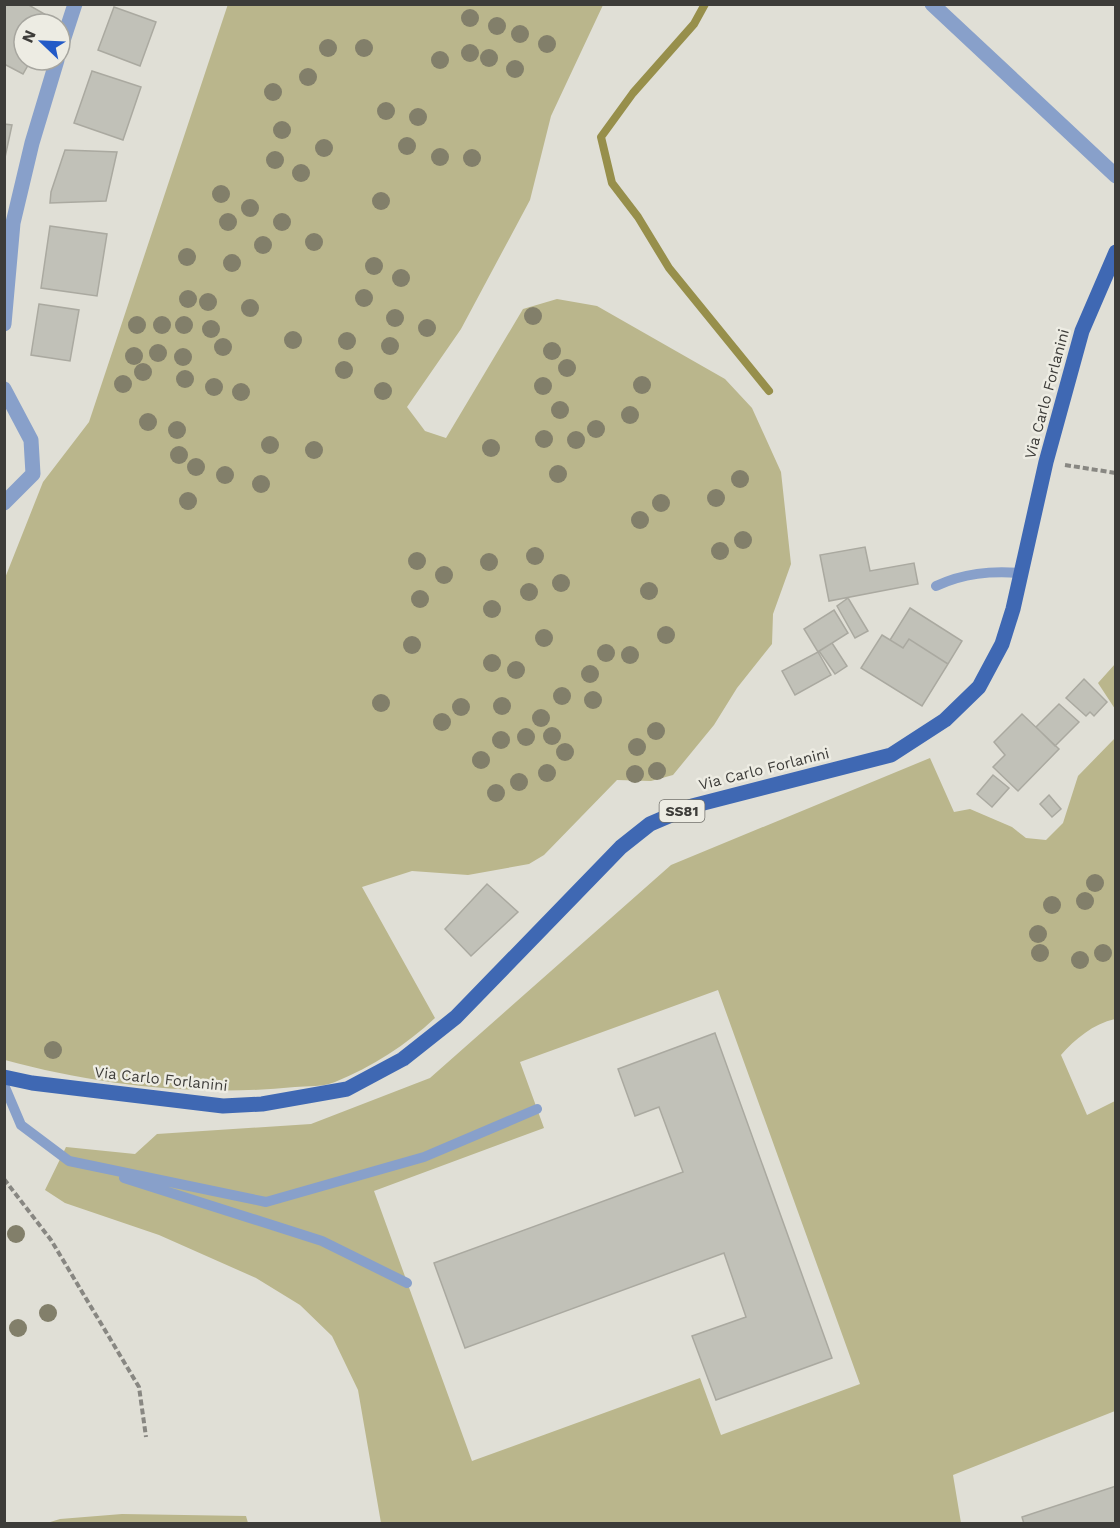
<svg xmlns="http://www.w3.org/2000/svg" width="1120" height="1528" font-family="'Work Sans',sans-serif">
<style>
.green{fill:#bab68c;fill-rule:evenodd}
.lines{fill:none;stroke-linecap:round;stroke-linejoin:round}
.stream{stroke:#978f4b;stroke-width:8}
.building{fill:#c1c1b8;stroke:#aaa9a0;stroke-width:1.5}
.path{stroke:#888782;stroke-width:4;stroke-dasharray:6 3;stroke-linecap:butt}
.lane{stroke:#88a0ca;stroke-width:10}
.street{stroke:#88a0ca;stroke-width:15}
.primary{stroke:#3f68b3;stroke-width:15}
.tree{fill:#827f6a}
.labels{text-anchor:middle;stroke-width:5;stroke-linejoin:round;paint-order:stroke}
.shield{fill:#edece3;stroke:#72716c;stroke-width:1.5}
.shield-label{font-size:14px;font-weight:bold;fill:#3d3c39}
.street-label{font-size:15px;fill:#3d3c39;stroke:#edece3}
</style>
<rect width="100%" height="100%" fill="#e0dfd6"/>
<path class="green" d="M228 4 603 5 551 116 530 200 461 329 407 407 425 431 446 438 523 309 557 299 597 306 725 379 752 408 781 472 791 564 773 614 772 644 737 688 714 725 673 775 651 781 617 780 544 855 529 864 468 875 412 871 362 887 435 1018C406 1045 372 1067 335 1082 324 1087 307 1086 295 1087 199 1097 97 1085 5 1060V578L43 482 89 422Z
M1115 664V709L1098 683Z
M1115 738V1019C1093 1024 1075 1039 1061 1055L1087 1115 1115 1101V1411L953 1475 961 1523H381L358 1390 332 1336 300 1305 256 1278 159 1235 65 1203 45 1190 66 1147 135 1154 157 1134 311 1124 430 1078 671 865 930 758 954 812 970 809 1012 827 1026 838 1046 840 1063 823 1078 776ZM718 990 860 1384 721 1435 700 1378 472 1461 374 1191 544 1128 520 1062Z
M122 1514 246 1516 248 1523H47L60 1519Z"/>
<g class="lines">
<path class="stream" d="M705 4 694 24 633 93 601 137 612 183 638 217 669 268 769 391"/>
</g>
<path class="building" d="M4 4H27L48 16 44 24H24V60H31L23 74 4 64Z
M114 7 156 22 140 66 98 50Z
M92 71 141 87 123 140 74 123Z
M4 124 12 125 4 162Z
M65 150 117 152 106 201 50 203 51 192Z
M50 226 107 234 97 296 41 288Z
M39 304 79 310 70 361 31 355Z
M865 547 870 571 914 563 918 584 829 601 820 555Z
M848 598 868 631 855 638 837 606Z
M910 608 962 641 948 664 909 639 903 648 890 640Z
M834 610 848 633 818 652 804 629Z
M882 635 903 648 909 639 948 664 922 706 861 668Z
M832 643 847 666 835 674 819 651Z
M818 652 831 675 795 695 782 671Z
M1084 679 1107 702 1094 716 1090 712 1086 716 1066 698Z
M1059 704 1079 722 1055 746 1036 727Z
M1022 714 1059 749 1018 791 993 767 1005 755 994 742Z
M993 775 1009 788 992 807 977 794Z
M1049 795 1061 809 1052 817 1040 804Z
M487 884 518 912 471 956 445 929Z
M715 1033 832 1358 716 1400 692 1336 746 1317 724 1253 465 1348 434 1263 683 1172 659 1107 635 1116 618 1069Z
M1116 1486V1524H1024L1022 1517Z"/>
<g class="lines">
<path class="path" d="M1065 465 1116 473
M4 1179 51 1240 139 1387 146 1437"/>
<path class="lane" d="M936 586C964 573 990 571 1020 573
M4 1085 21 1125 69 1161 266 1202 424 1157 537 1109
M124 1178 322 1241 407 1283"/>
<path class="street" d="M932 4 1116 176
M60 50 75 4
M4 324 13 223 32 143 57 60
M4 389 31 440 33 474 4 503"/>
<path class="primary" d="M4 1077 32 1083 223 1106 262 1104 347 1089 403 1059 456 1017 621 847 650 824 692 806 891 755 945 720 979 687 1002 644 1013 609 1046 462 1082 331 1116 252"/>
</g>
<g class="tree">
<circle cx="470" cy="18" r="9"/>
<circle cx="497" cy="26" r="9"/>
<circle cx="520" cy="34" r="9"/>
<circle cx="547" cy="44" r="9"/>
<circle cx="328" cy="48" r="9"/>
<circle cx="364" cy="48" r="9"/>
<circle cx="470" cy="53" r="9"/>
<circle cx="489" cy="58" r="9"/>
<circle cx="440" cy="60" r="9"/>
<circle cx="515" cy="69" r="9"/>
<circle cx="308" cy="77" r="9"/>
<circle cx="273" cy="92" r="9"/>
<circle cx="386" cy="111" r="9"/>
<circle cx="418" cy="117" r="9"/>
<circle cx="282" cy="130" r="9"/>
<circle cx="407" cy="146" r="9"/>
<circle cx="324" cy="148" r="9"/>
<circle cx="440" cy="157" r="9"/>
<circle cx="472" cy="158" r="9"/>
<circle cx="275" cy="160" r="9"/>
<circle cx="301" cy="173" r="9"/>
<circle cx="221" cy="194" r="9"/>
<circle cx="381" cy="201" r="9"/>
<circle cx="250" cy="208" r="9"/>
<circle cx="228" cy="222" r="9"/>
<circle cx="282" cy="222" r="9"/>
<circle cx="314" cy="242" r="9"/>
<circle cx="263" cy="245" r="9"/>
<circle cx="187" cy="257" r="9"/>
<circle cx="232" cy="263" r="9"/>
<circle cx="374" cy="266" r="9"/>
<circle cx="401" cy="278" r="9"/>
<circle cx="364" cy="298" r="9"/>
<circle cx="188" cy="299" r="9"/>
<circle cx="208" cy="302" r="9"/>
<circle cx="250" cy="308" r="9"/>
<circle cx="533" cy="316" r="9"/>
<circle cx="395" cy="318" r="9"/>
<circle cx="137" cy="325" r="9"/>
<circle cx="162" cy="325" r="9"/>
<circle cx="184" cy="325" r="9"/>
<circle cx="427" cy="328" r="9"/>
<circle cx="211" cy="329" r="9"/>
<circle cx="293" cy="340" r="9"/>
<circle cx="347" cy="341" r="9"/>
<circle cx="390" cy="346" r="9"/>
<circle cx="223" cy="347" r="9"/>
<circle cx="552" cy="351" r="9"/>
<circle cx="158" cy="353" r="9"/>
<circle cx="134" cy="356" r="9"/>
<circle cx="183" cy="357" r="9"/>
<circle cx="567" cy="368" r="9"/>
<circle cx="344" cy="370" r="9"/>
<circle cx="143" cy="372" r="9"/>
<circle cx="185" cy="379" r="9"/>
<circle cx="123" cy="384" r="9"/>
<circle cx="642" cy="385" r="9"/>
<circle cx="543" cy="386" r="9"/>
<circle cx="214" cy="387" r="9"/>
<circle cx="383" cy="391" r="9"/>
<circle cx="241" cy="392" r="9"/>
<circle cx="560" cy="410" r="9"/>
<circle cx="630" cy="415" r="9"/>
<circle cx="148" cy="422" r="9"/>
<circle cx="596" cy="429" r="9"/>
<circle cx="177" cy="430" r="9"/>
<circle cx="544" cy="439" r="9"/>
<circle cx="576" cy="440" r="9"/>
<circle cx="270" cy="445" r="9"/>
<circle cx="491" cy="448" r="9"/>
<circle cx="314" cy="450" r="9"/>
<circle cx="179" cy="455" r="9"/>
<circle cx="196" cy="467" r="9"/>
<circle cx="558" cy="474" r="9"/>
<circle cx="225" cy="475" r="9"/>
<circle cx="740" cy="479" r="9"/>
<circle cx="261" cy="484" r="9"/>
<circle cx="716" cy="498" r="9"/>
<circle cx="188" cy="501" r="9"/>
<circle cx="661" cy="503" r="9"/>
<circle cx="640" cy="520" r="9"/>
<circle cx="743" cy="540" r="9"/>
<circle cx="720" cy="551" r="9"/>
<circle cx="535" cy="556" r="9"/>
<circle cx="417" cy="561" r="9"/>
<circle cx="489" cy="562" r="9"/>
<circle cx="444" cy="575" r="9"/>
<circle cx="561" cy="583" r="9"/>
<circle cx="649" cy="591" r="9"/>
<circle cx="529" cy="592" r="9"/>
<circle cx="420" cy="599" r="9"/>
<circle cx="492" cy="609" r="9"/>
<circle cx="666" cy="635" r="9"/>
<circle cx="544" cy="638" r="9"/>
<circle cx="412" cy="645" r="9"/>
<circle cx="606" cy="653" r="9"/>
<circle cx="630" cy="655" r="9"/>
<circle cx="492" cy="663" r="9"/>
<circle cx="516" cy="670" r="9"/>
<circle cx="590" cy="674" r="9"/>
<circle cx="562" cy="696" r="9"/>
<circle cx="593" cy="700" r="9"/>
<circle cx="381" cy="703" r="9"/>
<circle cx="502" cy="706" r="9"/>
<circle cx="461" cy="707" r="9"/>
<circle cx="541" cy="718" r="9"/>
<circle cx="442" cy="722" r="9"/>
<circle cx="656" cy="731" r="9"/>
<circle cx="552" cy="736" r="9"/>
<circle cx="526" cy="737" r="9"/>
<circle cx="501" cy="740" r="9"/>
<circle cx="637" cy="747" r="9"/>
<circle cx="565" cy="752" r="9"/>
<circle cx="481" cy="760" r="9"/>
<circle cx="657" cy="771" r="9"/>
<circle cx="547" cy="773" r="9"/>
<circle cx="635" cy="774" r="9"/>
<circle cx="519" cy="782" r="9"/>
<circle cx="496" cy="793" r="9"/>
<circle cx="1095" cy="883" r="9"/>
<circle cx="1085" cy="901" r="9"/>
<circle cx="1052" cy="905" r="9"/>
<circle cx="1038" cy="934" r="9"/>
<circle cx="1040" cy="953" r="9"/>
<circle cx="1103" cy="953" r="9"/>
<circle cx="1080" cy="960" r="9"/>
<circle cx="53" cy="1050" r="9"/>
<circle cx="16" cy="1234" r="9"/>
<circle cx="48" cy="1313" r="9"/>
<circle cx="18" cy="1328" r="9"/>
</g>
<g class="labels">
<rect class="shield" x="659.5" y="800" width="45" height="22" rx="4.5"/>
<g class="shield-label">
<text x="682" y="816">SS81</text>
</g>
<g class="street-label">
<text transform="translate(1047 394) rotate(-75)" y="5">Via Carlo Forlanini</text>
<text transform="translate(764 769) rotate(-14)" y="5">Via Carlo Forlanini</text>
<text transform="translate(161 1079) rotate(6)" y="5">Via Carlo Forlanini</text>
</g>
</g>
<rect width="1120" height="1528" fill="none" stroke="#3d3c39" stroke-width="12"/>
<g transform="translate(42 42) rotate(293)"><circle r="28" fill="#edece3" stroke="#a7a69f" stroke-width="1.5"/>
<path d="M0-4.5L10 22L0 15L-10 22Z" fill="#225ac7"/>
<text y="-9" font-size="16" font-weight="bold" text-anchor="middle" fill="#3d3c39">N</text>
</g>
</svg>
